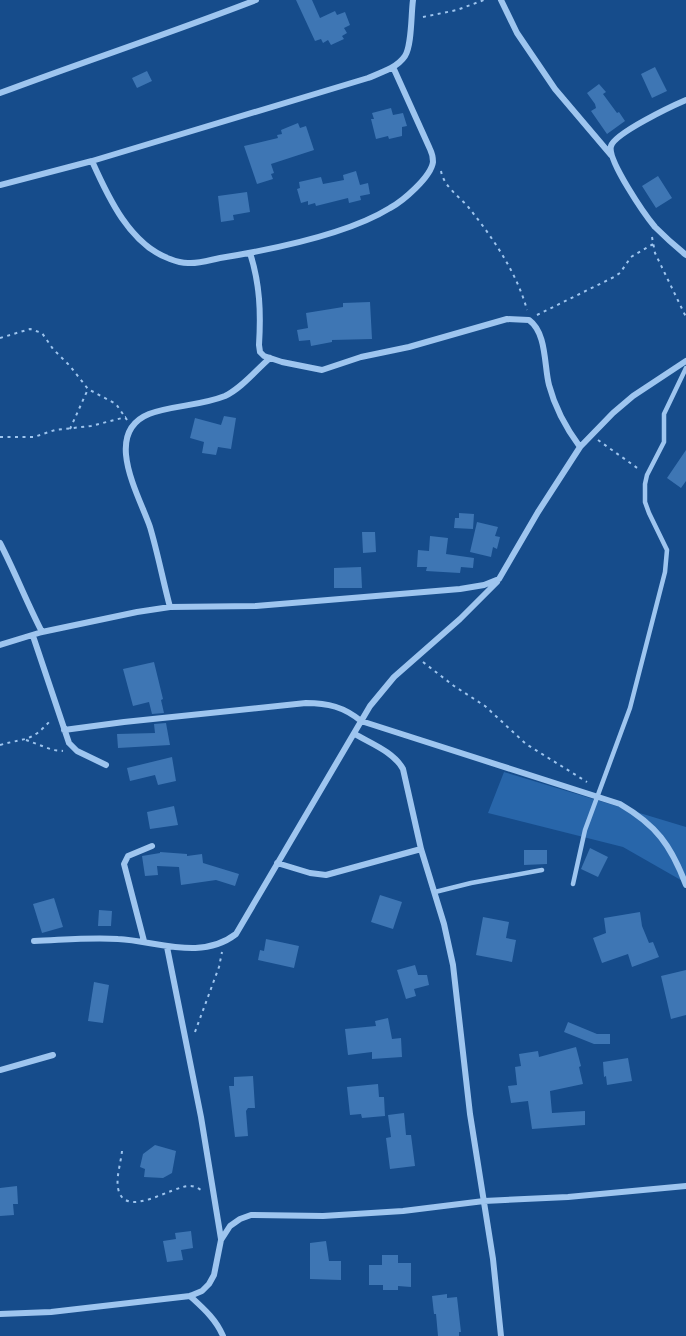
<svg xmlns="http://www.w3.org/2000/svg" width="686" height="1336" font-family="'Varela Round',sans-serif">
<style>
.green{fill:#2866aa}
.building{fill:#3e76b4}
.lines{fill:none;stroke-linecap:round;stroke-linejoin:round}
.path{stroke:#9ec5ef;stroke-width:2;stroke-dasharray:3 4.5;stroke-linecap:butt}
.lane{stroke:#9ec5ef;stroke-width:4.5}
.street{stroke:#9ec5ef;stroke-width:6}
</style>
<rect width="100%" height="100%" fill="#164c8b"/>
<path class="green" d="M504 772 686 827V883L623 847 488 813Z"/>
<path class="building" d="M296 0H312L320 18 335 11 337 15 345 12 350 25 344 28 347 33 342 36 344 39 331 45 328 40 323 43 321 39 315 41Z
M655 67 667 91 652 98 641 74Z
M147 71 152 81 137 88 132 78Z
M599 84 606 92 603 94 617 113 619 112 625 121 607 134 591 111 596 108 595 104 587 93Z
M391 108 393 115 403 113 407 126 402 127V136L389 139 388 136 376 139 371 119H374L372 113Z
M298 123 300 128 306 126 314 150 271 164 274 173 271 174 273 179 257 184 244 146 278 138 277 135 282 134 281 130Z
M356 171 360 185 368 183 370 194 360 196 361 200 349 203 348 198 316 206 315 203 308 205V201L301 203 297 189 300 188 299 182 321 177 323 184 344 180 343 175Z
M658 176 672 198 656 208 642 186Z
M247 192 250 212 233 215 234 220 221 222 218 196Z
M370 302 372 339 332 340V342L311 346 310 340 299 341 297 330 308 328 306 313 343 307V303Z
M224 416 236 418 231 449 218 447 216 455 202 453 204 442 190 438 195 418 221 425Z
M686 450V481L681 488 667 478Z
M459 513 474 514 473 529 454 528 455 518H459Z
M477 522 498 527 495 536 500 537 497 549 493 547 491 557 470 552Z
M362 532H375L376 552 363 553Z
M430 536 448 538 446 554 474 558 473 568 461 567 460 573 426 571 427 567H417L418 550 429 551Z
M361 567 362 588H334V568Z
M154 662 163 699 161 700 164 713 152 714 149 702 133 706 123 669Z
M166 723 170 745 118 748 117 734 155 733 154 724Z
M172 757 176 781 158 785 155 775 130 781 127 768Z
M174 806 178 825 150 829 147 812Z
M590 848 608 857 598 877 581 869Z
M524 850H547V864L524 865Z
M160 852 187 854V856L202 854 203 863 239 874 235 886 216 880 181 885 179 867 157 866 158 875 145 876 142 856 160 853Z
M380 895 402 902 393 929 371 922Z
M54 898 63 927 42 933 33 904Z
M99 910 112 911 111 926H98Z
M640 912 642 926 649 943 653 942 659 957 632 967 628 954 602 963 593 938 606 933 604 918Z
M483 917 509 922 506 938 516 940 512 962 476 955Z
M266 939 299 946 294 968 258 960 260 950 264 951Z
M415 965 418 975H427L429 985 414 989 416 996 406 999 397 970Z
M686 970V1015L671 1019 661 976Z
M94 982 109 985 103 1023 88 1021Z
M388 1018 392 1039 401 1038 402 1057 372 1059V1052L348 1055 345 1029 376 1026 375 1021Z
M568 1022 597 1034H610V1044H594L564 1032Z
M576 1047 581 1066 579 1067 583 1084 550 1091 552 1113 585 1111V1125L532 1129 528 1101 511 1103 508 1086 517 1085 515 1067 521 1066 519 1054 538 1051 539 1057Z
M628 1058 632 1081 607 1085 606 1076 604 1077 603 1062Z
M253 1076 255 1108H248L246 1111 248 1136 235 1137 229 1086H234V1077Z
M378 1084 379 1097H384L385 1116 362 1118 361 1114 350 1115 347 1087Z
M404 1113 406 1135H411L415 1166 390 1169 386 1138 391 1137 388 1115Z
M155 1145 176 1151 172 1173 163 1178 144 1177 145 1169 140 1167 143 1154Z
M17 1186 18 1204H13L14 1215 0 1216V1188Z
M191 1231 193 1248 181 1250 183 1260 167 1262 163 1241 176 1239 175 1233Z
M326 1241 329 1261H341V1280L310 1279V1243Z
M382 1255H398V1263H411V1287L398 1286V1290H383V1285H369V1265H382Z
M447 1294V1298L457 1297 461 1332H459V1336H438L436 1314H434L432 1296Z"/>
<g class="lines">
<path class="path" d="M423 17 457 10 484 0
M441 171C444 187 459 196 469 208 493 238 517 273 527 310
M652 237 655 253 686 317
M537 315 614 277 620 273 631 257 653 244
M0 338 30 329 42 333 53 349 70 366 88 389 116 404 127 420
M70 429 88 389
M0 437H34L55 430 91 426 126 417
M598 440 640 470
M423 662 454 686 485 706 526 744 587 782
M26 740 53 750 63 751
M0 745C28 737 30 743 52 719
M195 1032 219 967 222 952
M122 1151C121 1162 116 1177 118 1188 124 1221 173 1185 190 1186 195 1186 199 1189 203 1191"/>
<path class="lane" d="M573 884 585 830 630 708 665 572 667 550 649 513 645 502V484L647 475 664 442V414L686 368
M435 892 471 883 542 870"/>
<path class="street" d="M501 0 517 33 555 89 611 155
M0 93C85 61 171 33 256 0
M686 100C672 106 615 133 611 146 607 160 645 215 655 227 665 237 675 246 686 255
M92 161C108 197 130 245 170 259 175 261 183 263 188 263 198 264 210 260 220 258 269 250 348 234 390 208 403 201 431 177 433 162 433 158 432 153 430 149L393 67
M0 185 92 161 368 78C380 73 397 68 405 56 412 45 411 14 413 0
M250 253C260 284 261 313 259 345L260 352 264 356 282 362 322 370 361 357 409 347 507 319 529 320C547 333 544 366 549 385 555 408 566 428 580 447
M0 543C15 572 27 603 42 632
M170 607C163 581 158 554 150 527 139 495 102 433 149 414 173 405 200 406 225 396 242 388 256 370 270 358
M33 636 69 743 77 751 106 765
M0 645 42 632 137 612 170 607 256 606 460 589 484 585 499 579 538 512 580 447 613 413 633 396 686 361
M64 730 124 722 306 703C328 703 344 707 361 721L620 804C656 825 671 845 686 885
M355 734C370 743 394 752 403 769L421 849 444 924 453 965 470 1114 493 1259 501 1336
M277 863 310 873 326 875 421 849
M34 941C62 940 91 937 118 939 158 941 201 961 236 934L370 706 394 677 460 619 497 582
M144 941 124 864 128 856 152 846
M167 947 201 1117 221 1239
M0 1070 53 1055
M190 1296C203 1308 216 1319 223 1336
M0 1314 51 1312 190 1296 202 1291 209 1284 214 1275 221 1240 230 1226 240 1219 251 1215 323 1216 403 1211 484 1201 568 1197 686 1186"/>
</g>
</svg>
